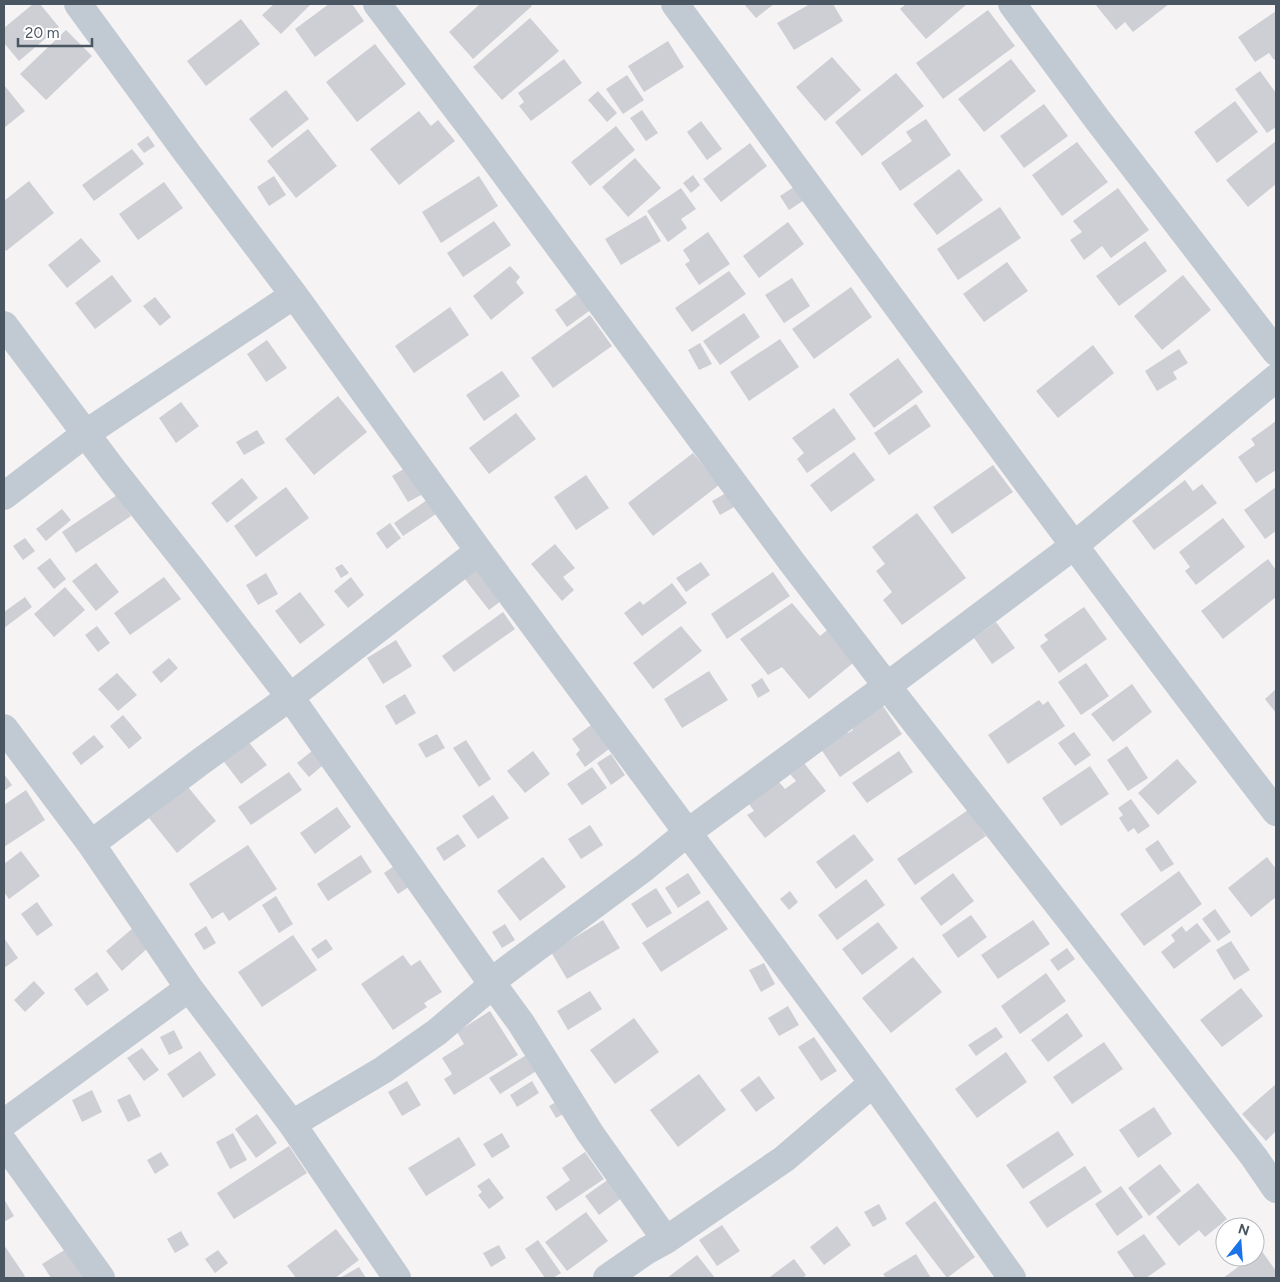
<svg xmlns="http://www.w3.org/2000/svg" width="1280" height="1282" font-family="Figtree,sans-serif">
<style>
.building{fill:#cdcfd5}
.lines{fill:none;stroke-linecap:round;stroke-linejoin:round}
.minor{stroke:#c1cad2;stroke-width:28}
</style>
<rect width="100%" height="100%" fill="#f5f3f3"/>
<path class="building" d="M33 4H40L59 27 19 61 4 43V28Z
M274 4H311L281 34 262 15Z
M329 4H352L364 21 315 57 295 29Z
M480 4H530L532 6 473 59 449 32Z
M744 4H774L756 18Z
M810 4H833L843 21 794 50 777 23Z
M906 4H967L926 39 900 9Z
M1095 4H1169L1133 32 1125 22 1116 30Z
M988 10 1015 46 943 99 916 63Z
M1276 11V58L1274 60 1269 53 1255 62 1238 37Z
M530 18 559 51 502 100 473 67Z
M241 19 260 44 206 86 187 61Z
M66 30 92 56 46 100 20 74Z
M668 41 684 67 644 92 628 66Z
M375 44 406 84 357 122 326 82Z
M832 57 861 90 825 121 796 87Z
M564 59 582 83 531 121 519 106 524 102 518 93Z
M1011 59 1036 91 984 132 958 99Z
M1260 71 1276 93V127L1267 133 1235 89Z
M896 73 924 106 862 156 835 122Z
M627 75 644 100 623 114 606 89Z
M4 85 25 111 4 128Z
M286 90 309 119 272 148 249 119Z
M598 91 617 113 607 122 588 100Z
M1235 101 1258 132 1217 163 1194 132Z
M1044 104 1068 136 1024 168 1000 136Z
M642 110 658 133 646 141 630 118Z
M419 111 431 126 438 120 455 141 399 185 370 149Z
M926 119 951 155 900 191 881 163 912 141 906 132Z
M701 121 722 149 707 160 687 132Z
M616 126 635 150 590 186 571 162Z
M308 129 337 166 296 198 267 161Z
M148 136 155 146 144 153 137 144Z
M1276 141V184L1248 207 1226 180Z
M1077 142 1108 182 1062 216 1032 175Z
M750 143 767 166 721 202 703 179Z
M132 149 144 164 94 201 82 185Z
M635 158 661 188 628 217 602 187Z
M959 169 983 200 937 235 913 204Z
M693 175 700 185 691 193 683 183Z
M274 176 286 195 269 206 257 187Z
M479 176 498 206 441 243 422 212Z
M29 181 54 213 6 251 4 248V201Z
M164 182 183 208 138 240 119 214Z
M800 183 809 197 789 210 780 196Z
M681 188 696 209 681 219 687 228 668 242 647 211Z
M1118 188 1149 230 1111 258 1102 246 1084 260 1070 240 1082 232 1073 221Z
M1000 207 1021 238 958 280 937 249Z
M646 215 661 241 621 265 605 239Z
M494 221 511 245 463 277 447 253Z
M788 222 804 244 759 278 743 256Z
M708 232 730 264 699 285 685 264 690 261 683 250Z
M81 238 101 261 67 288 48 265Z
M1145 241 1167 271 1119 306 1096 276Z
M1007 262 1028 291 984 322 963 294Z
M510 266 520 277 516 282 524 293 491 320 473 296Z
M729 271 746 294 692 332 675 308Z
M112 275 132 301 95 329 75 303Z
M1183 275 1211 310 1162 350 1134 316Z
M792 278 810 306 784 323 765 295Z
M851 287 872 317 814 359 792 329Z
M580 292 592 309 567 327 555 310Z
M155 297 171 317 160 326 143 306Z
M450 307 469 335 414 373 395 346Z
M744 313 760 337 720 365 703 341Z
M590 315 612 346 553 388 531 358Z
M780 339 799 367 749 401 730 372Z
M267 340 287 368 266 382 247 354Z
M700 343 712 364 699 370 688 350Z
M1093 345 1114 373 1058 418 1036 391Z
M1179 349 1188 363 1173 372 1177 379 1157 391 1145 371Z
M898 358 923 392 874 428 849 394Z
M502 371 520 396 484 421 466 395Z
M338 396 367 432 314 475 285 439Z
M181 402 199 426 176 443 159 418Z
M916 404 931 426 889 455 874 433Z
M834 408 856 439 807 473 797 459 804 453 792 438Z
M516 413 536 439 489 474 469 448Z
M1276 421V470L1256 483 1238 457 1255 445 1251 439Z
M257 430 265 443 244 455 236 442Z
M854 452 875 480 831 512 810 485Z
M693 453 719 485 653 536 628 503Z
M993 465 1013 492 952 534 933 507Z
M407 467 423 494 408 502 392 476Z
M586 475 609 508 576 530 554 497Z
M242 478 258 498 227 523 211 503Z
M1185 480 1193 491 1202 484 1217 503 1154 550 1132 521Z
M286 487 309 518 256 557 234 526Z
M1276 487V531L1265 539 1244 510Z
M728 492 736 506 720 515 712 501Z
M117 495 131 516 76 553 62 532Z
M427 500 436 514 403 536 394 523Z
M62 509 71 520 46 541 36 529Z
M917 513 966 578 902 625 883 600 892 592 876 571 885 564 872 547Z
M1223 518 1245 547 1196 585 1185 571 1190 567 1179 552Z
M390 523 401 538 387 549 376 533Z
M25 538 35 551 23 560 13 546Z
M555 544 575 568 563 577 574 590 562 601 531 564Z
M50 558 66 579 54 589 37 568Z
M1268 559 1276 570V597L1223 639 1201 611Z
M701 562 710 575 686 592 676 578Z
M96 563 119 592 96 611 72 581Z
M342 564 349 573 341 578 335 568Z
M480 566 505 598 489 610 464 578Z
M773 572 790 596 727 639 711 614Z
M266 573 278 594 258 605 246 585Z
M164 577 181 599 130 635 114 613Z
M351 577 364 595 348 608 334 591Z
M672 583 687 603 642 636 624 613 640 601 643 605Z
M65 587 85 610 54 637 34 614Z
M300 592 325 625 300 644 275 611Z
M25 597 32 607 4 628V612Z
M792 603 820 636 831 627 858 659 809 699 782 667 768 675 740 639Z
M1084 607 1107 639 1059 673 1040 646 1048 640 1044 635Z
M503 612 515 629 454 672 442 656Z
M996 622 1015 648 992 664 974 638Z
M97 626 110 643 98 652 85 635Z
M681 626 702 651 653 689 633 663Z
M396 640 412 666 383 684 367 658Z
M169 658 178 668 161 683 152 672Z
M1086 663 1109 696 1081 715 1058 682Z
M709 671 728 700 682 728 664 699Z
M117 673 137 695 118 711 98 689Z
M762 678 770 691 758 698 751 685Z
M1132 684 1152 712 1113 742 1091 714Z
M1276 689V713L1265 699Z
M405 694 416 713 396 725 385 706Z
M879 700 902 734 840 777 816 742 842 724 848 733 853 730 850 719Z
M1039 700 1043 705 1048 701 1065 726 1008 764 988 735Z
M123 715 142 738 129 749 110 726Z
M591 725 609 749 585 767 576 754 580 750 572 739Z
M1074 732 1091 755 1075 766 1058 743Z
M437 734 445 748 426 758 418 744Z
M94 735 104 747 81 765 72 753Z
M247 740 267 765 241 784 222 759Z
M466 740 491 779 479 787 453 748Z
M1127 746 1148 778 1128 791 1107 760Z
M317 747 328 761 309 777 297 763Z
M533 751 550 774 525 793 507 771Z
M899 751 913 772 867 803 852 783Z
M611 754 625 775 611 785 597 763Z
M1177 759 1197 782 1158 815 1138 793Z
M804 763 826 791 765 838 747 815 754 811 749 804 779 782 785 789 796 781 790 774Z
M1090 766 1109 794 1061 826 1042 798Z
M592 767 607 788 582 805 567 784Z
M289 772 302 790 251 825 238 807Z
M4 774 12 785 4 791Z
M188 787 216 821 177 853 149 818Z
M26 790 45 820 4 847V805Z
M493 795 509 818 478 839 462 816Z
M1131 799 1150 826 1138 834 1134 828 1128 832 1119 818 1123 815 1118 808Z
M337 807 351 827 315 854 300 833Z
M968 810 986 836 915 885 897 859Z
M590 825 603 845 581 859 568 839Z
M458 834 466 846 444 861 436 848Z
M854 834 874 860 836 889 816 862Z
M1158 840 1174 864 1161 872 1145 849Z
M248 845 277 889 229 921 223 912 212 919 189 884Z
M21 851 40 876 9 899 4 892V864Z
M361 855 372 872 328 901 317 884Z
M543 857 566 887 520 921 497 891Z
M1267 857 1276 869V897L1251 917 1228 888Z
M404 859 419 880 398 894 384 873Z
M1179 871 1202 904 1144 946 1120 914Z
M688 873 701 893 678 908 665 888Z
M953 873 974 901 941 926 920 898Z
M866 879 885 905 837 940 818 915Z
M656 888 672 913 647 928 631 904Z
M790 891 798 902 789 910 780 899Z
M276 896 293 924 279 933 262 905Z
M708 900 728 929 661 972 642 943Z
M37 902 53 925 37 936 21 914Z
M1215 909 1231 932 1218 941 1202 919Z
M971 915 987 937 958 958 942 935Z
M603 920 620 948 567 979 551 952Z
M1033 920 1050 944 998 979 981 955Z
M878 922 898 948 862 975 842 949Z
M1197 923 1211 941 1174 969 1161 952 1175 941 1171 935 1182 926 1186 932Z
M505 924 515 940 502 948 492 932Z
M206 926 216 943 204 950 194 934Z
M133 928 149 947 122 971 106 951Z
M293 935 317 970 262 1007 238 972Z
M4 938 18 958 4 968Z
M326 939 333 949 318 959 311 949Z
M1231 941 1250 970 1234 980 1216 950Z
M1067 948 1075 959 1058 971 1050 960Z
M403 955 411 966 420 960 442 992 424 1003 427 1007 393 1030 361 984Z
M913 957 942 992 891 1033 862 998Z
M764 963 775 984 761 992 749 970Z
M97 972 109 990 87 1006 74 989Z
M1046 973 1066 1001 1020 1034 1001 1006Z
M34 981 45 993 25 1012 14 1000Z
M1241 988 1263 1016 1222 1047 1200 1020Z
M590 991 602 1009 568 1030 557 1011Z
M788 1006 799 1025 779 1036 768 1018Z
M490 1011 518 1055 454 1095 444 1079 452 1074 442 1058 464 1044 457 1032Z
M1067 1013 1083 1036 1048 1062 1031 1040Z
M634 1018 659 1052 615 1084 590 1050Z
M996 1027 1003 1037 976 1056 968 1045Z
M174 1030 183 1048 169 1055 160 1037Z
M814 1037 837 1071 821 1081 798 1047Z
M1104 1042 1123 1069 1072 1104 1053 1077Z
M142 1048 159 1070 144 1081 127 1058Z
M200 1051 216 1075 183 1098 167 1074Z
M1006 1052 1027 1082 977 1118 955 1089Z
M528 1054 538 1070 500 1094 489 1078Z
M699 1074 726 1110 678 1147 650 1110Z
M759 1076 775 1098 756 1112 740 1090Z
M407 1081 421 1105 402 1116 388 1092Z
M532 1081 539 1093 517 1107 510 1095Z
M1276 1084V1131L1266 1141 1242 1114Z
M92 1090 102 1112 82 1122 72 1100Z
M130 1094 141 1116 128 1122 117 1100Z
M565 1097 572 1109 556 1118 549 1106Z
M1154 1107 1172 1134 1138 1158 1119 1130Z
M257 1114 277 1143 256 1158 235 1129Z
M1058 1131 1074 1155 1023 1189 1006 1165Z
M233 1133 247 1160 230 1169 216 1142Z
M502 1133 510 1147 492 1158 483 1144Z
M459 1137 476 1165 426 1196 408 1168Z
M289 1146 307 1173 234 1219 217 1193Z
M161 1152 169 1165 155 1174 147 1160Z
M585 1152 604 1179 556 1211 546 1197 570 1180 562 1168Z
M1160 1164 1181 1191 1149 1216 1128 1188Z
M1085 1166 1102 1192 1047 1228 1029 1202Z
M489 1178 504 1198 489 1209 478 1195 482 1192 477 1186Z
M609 1179 623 1197 599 1215 585 1196Z
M1198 1183 1227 1219 1205 1237 1199 1230 1179 1246 1156 1217Z
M1121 1186 1143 1217 1117 1236 1095 1204Z
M4 1199 14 1216 4 1222Z
M935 1201 975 1257 947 1278 905 1223Z
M879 1204 887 1219 873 1227 864 1212Z
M586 1212 608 1241 567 1271 545 1242Z
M722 1225 740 1251 717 1266 699 1240Z
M837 1226 851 1245 824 1265 810 1247Z
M336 1229 359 1260 335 1278H296L287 1266Z
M181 1231 189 1245 175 1253 167 1239Z
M1144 1234 1166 1264 1146 1278H1135L1117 1252Z
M538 1240 561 1273 553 1278H545L525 1249Z
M4 1245 25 1276 22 1278H4Z
M499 1245 506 1258 491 1267 483 1253Z
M66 1249 84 1277 82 1278H51L42 1264Z
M218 1250 228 1263 215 1273 205 1259Z
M1261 1250 1276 1271V1278H1223L1252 1257H1255V1255Z
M916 1254 931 1278H886L883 1274Z
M697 1255 715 1278H667Z
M794 1259 806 1275 803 1278H771L770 1277Z
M359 1267 366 1278H340Z"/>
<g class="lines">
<path class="minor" d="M78 4 184 149 294 295 479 551 873 1083 1012 1278
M377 4 478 137 791 561 887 686 1070 920 1254 1157 1276 1189
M675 4C874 274 1071 546 1276 812
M1012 4 1097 119 1276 352
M4 325 113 470 193 571 290 697 491 982 521 1023 590 1133 666 1240
M4 496 85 434 294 295
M4 728 91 844 189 988 292 1124 397 1278
M91 844 200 762 290 697 479 551
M4 1123 189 988
M292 1124 383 1070 437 1032 483 993 491 982 516 963 644 868 687 833 887 686 1075 545 1276 378
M4 1143 101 1278
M607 1278 646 1251 666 1240 784 1159 873 1083"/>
</g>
<rect width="1280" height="1282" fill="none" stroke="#4a5661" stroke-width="10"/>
<g transform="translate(1240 1242) rotate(17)"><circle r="24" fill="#ffffff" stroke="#b7bbc0"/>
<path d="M0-4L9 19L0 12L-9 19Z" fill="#1a73e8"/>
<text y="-8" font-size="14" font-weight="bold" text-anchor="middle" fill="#4a5661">N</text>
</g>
<path d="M18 38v8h74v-8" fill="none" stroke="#4a5661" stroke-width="2.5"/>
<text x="25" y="38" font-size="15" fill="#4a5661" stroke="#ffffff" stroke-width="4" paint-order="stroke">20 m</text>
</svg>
